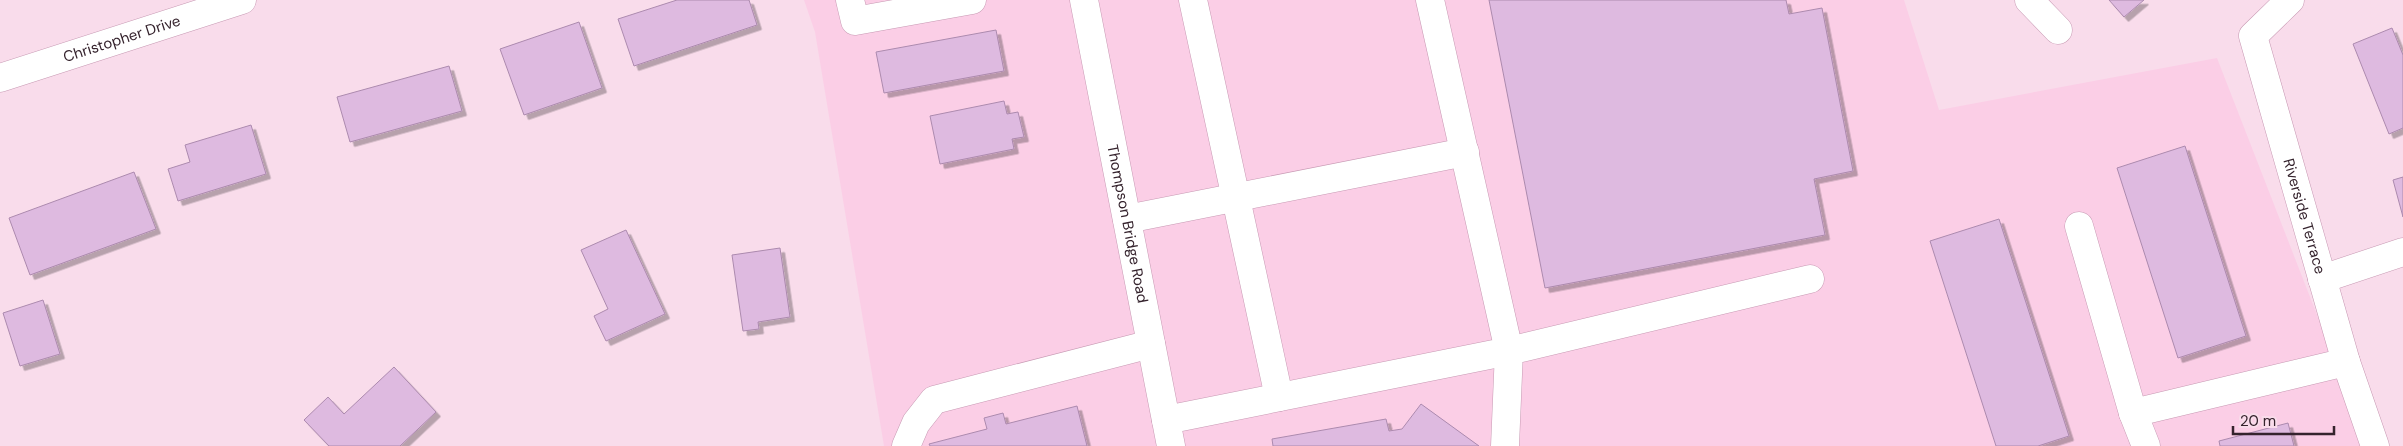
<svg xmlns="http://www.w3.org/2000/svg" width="2403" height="446" font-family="'DM Sans',sans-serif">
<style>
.built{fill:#fbcee6}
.building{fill:#debae0;stroke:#ac8aae;filter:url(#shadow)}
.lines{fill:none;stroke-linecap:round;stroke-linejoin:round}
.minor-casing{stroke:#c799b3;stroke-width:29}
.highway-casing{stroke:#c799b3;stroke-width:29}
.minor{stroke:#fff;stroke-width:28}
.highway{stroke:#fff;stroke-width:28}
.labels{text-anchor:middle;stroke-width:4;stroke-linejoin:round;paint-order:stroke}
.street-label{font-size:15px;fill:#35232d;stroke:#f9dceb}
</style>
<defs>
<filter id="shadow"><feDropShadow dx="4.5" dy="4.5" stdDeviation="0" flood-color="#0004"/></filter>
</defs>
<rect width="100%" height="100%" fill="#f9dceb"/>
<path class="built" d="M804 0H1904L1939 110 2217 58 2368 446H884L815 32Z"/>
<path class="building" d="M677 0H749L757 25 634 66 618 19Z
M1489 0H1786L1789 14 1822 8 1853 171 1814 179 1825 235 1545 288Z
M2109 0H2144L2124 17Z
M579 22 602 88 524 115 500 49Z
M2392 28 2403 55V128L2389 134 2353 44Z
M996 30 1004 71 884 93 876 52Z
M449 66 462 111 350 142 337 97Z
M1004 101 1007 114 1018 112 1024 137 1012 139 1014 149 940 164 930 116Z
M251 125 266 174 178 201 168 169 190 162 185 145Z
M2185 146 2246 336 2178 358 2117 168Z
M134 172 156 229 30 275 9 218Z
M2403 177V217L2393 180Z
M1999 219 2069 436 2038 446H1996L1930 241Z
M626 230 665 314 606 341 594 316 608 309 581 250Z
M780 248 790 317 758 322 759 329 743 331 732 255Z
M43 300 60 354 20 366 3 313Z
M394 367 436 412 400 446H329L304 420 328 397 344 414Z
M1421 404 1479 446H1273L1272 439 1386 419 1389 431 1402 429Z
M1077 406 1087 446H930L929 444 987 429 984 418 1003 413 1006 424Z
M2288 423 2294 446H2220L2219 441Z"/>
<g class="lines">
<g class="minor-casing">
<g id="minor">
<path d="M850 0 855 21 972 0"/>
<path d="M1193 0 1279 397"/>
<path d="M2029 0 2058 30"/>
<path id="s1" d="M2290 0 2253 36 2346 362 2375 446"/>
<path id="s2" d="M0 78 242 0"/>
<path d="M1127 219 1465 152"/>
<path d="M2079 226 2133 413 2346 362"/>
<path d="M2322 279 2403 252"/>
<path d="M2133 413 2146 446"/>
<path d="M1166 420 1509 351 1430 0"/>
<path d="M906 446 916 423 934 400 1151 344"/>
<path d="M1505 446 1509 351 1810 279"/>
</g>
</g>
<g class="highway-casing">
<g id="highway">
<path id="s3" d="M1084 0 1171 446"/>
</g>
</g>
<use href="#minor" class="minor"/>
<use href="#highway" class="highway"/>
</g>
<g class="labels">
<g class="street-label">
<text dy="5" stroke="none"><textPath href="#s2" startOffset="128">Christopher Drive</textPath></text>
<text dy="5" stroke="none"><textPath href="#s1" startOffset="239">Riverside Terrace</textPath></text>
<text dy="5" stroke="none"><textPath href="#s3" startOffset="228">Thompson Bridge Road</textPath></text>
</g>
</g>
<path d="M2233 426v8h101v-8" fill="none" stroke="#35232d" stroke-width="2.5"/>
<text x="2240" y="426" font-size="15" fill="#35232d" stroke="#f9dceb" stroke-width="4" paint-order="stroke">20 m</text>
</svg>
